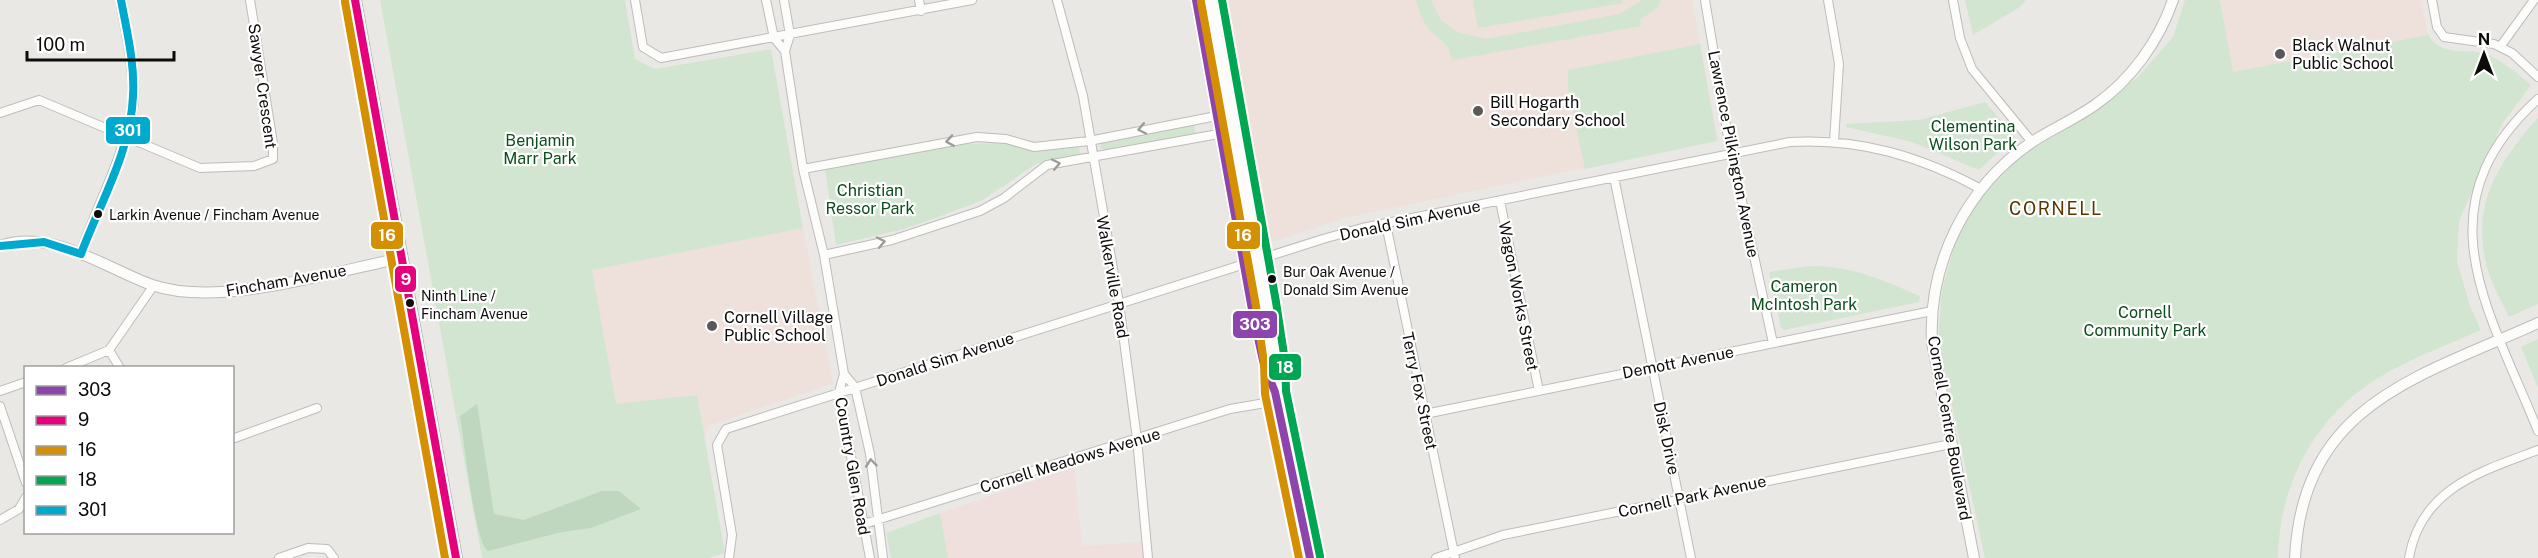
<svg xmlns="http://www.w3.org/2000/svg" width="2538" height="558" font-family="'Public Sans',sans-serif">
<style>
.commercial{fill:#efdfdd}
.education{fill:#eee0da}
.green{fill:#d2e5d1}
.forest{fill:#bfd6bf}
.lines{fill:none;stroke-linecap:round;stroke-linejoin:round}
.minor-casing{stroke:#bebcba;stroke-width:10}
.tertiary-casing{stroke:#bebcba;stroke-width:12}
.secondary-casing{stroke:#bebcba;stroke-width:14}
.minor{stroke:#fcfcfb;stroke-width:8}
.tertiary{stroke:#fcfcfb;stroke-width:10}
.secondary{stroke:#fcfcfb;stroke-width:12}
.bus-1-casing{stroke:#fff;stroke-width:12}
.bus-2-casing{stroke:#fff;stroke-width:12}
.bus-3-casing{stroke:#fff;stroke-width:12}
.bus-4-casing{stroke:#fff;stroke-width:12}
.bus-5-casing{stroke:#fff;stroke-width:12}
.bus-1{stroke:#8e44ad;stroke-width:8}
.bus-2{stroke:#e5007d;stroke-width:8}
.bus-3{stroke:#d48f02;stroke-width:8}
.bus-4{stroke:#00a651;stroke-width:8}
.bus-5{stroke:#00a9ce;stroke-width:8}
.oneway{stroke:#9c9c9b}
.poi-dot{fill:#5a5957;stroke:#fff;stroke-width:2}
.bus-dot{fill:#0d0c0a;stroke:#fff;stroke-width:2}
.labels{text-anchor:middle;stroke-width:4.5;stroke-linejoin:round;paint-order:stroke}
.bus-label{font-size:14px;fill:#0d0c0a;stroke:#fff;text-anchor:start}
.poi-label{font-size:16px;fill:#0d0c0a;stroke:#fff;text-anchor:start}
.street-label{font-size:16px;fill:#0d0c0a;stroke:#fff}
.park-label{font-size:16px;fill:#0c4f1d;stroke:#fff}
.neighbourhood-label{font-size:18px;letter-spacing:1.5px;fill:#5a3700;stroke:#fff}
.line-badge{stroke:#fff;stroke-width:2}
.badge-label{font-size:16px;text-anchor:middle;font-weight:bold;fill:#fff}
</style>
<rect width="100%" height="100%" fill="#eae8e5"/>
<path class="commercial" d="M1074 467 1082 546 1143 542 1144 558H948L940 513Z"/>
<path class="education" d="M1223 0H1692L1718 140 1344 218 1269 243 1267 242Z
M2221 0H2421L2428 35 2232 72Z
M803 228 833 383 708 426 705 439 697 395 616 405 592 270Z"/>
<path class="green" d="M380 0H625L635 59 655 69 771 49 803 228 592 270 616 404 697 395 725 553 708 558H482Z
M1416 0H1431L1441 20 1457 32 1486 39 1620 14 1642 0H1661L1658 7 1640 20 1641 26 1452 60C1448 41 1443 44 1430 30 1422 21 1419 11 1416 0Z
M1473 0H1622L1623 3 1478 28Z
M1965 0H2026L2020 7 1973 35Z
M2185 0H2220L2233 72 2428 35C2444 59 2465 46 2488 55 2504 62 2518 74 2531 85L2502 124 2459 221 2457 261 2470 306 2481 330C2449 344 2415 357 2385 374 2317 412 2279 482 2278 558H1985L1938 341 1942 290 1957 236 1979 199 2003 171 2033 146 2137 78 2173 37Z
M1700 44 1717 141 1585 169 1568 88V70Z
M1985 102 2015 137 1979 170 1912 142 1846 127V124L1919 120Z
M2538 118V304L2509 317C2502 302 2493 287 2488 271 2469 208 2497 163 2538 118Z
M1194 124 1196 134 1105 150 1100 148 1101 142Z
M1015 143 1036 149 1079 147 1080 155 1036 164 983 200 941 216 904 229 836 245 825 169 958 144Z
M1809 266C1850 265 1883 280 1920 296L1919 302 1784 330 1781 328 1769 272Z
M2538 339V388L2521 347Z
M940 513 948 558H891L886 533Z"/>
<path class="forest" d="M477 404 494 514 524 520 602 491H619L641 509 591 528 562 532 488 551C474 541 464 439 460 416Z"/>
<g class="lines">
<g class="minor-casing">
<path id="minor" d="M635 0 643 47 661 58 972 0
M766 0 774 38 785 51
M784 0 790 35 785 51 803 169 824 255 844 374 839 392 870 558
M919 0 921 11
M1057 0 1083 96 1119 303 1137 439 1148 558
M1705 0 1728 137 1773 343
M1828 0 1839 64 1834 141
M1953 0 1960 38 1972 69 2032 142
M2432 0 2437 27 2444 37 2494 44 2512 53 2538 77
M2500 47 2534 0
M2538 99C2419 207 2489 309 2538 431
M0 113 39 100 200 168 254 166 273 159V143L250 0
M803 169 977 137 1006 139 1034 147 1089 141 1232 113
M1614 177 1691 558
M1500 201 1539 391
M1386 224 1455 558
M824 255 892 240 980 211 1004 198 1047 165 1235 131
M109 350 120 368
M66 368 109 350 154 285
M844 374 855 387 870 454 883 558
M0 391 26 382
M0 406 26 483
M1425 414 1932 311
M232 439 317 408
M0 520 19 509 26 497
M864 524 1230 409 1277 401
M279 558 308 548 327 549 334 558
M729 558 732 535 717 445 726 429 1323 239 1362 228 1790 142C1859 138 1920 156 1981 189
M1436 558 1503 535 1951 444
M2409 558C2421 488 2480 472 2538 450"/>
</g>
<g class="tertiary-casing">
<path id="tertiary" d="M1196 0 1253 315 1264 365 1273 386
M1211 0 1266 304 1275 362V392L1310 558
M0 246C52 228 105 268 152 285 220 308 331 272 401 258
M81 254C96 210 126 155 132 110 137 75 127 35 121 0
M1974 558 1932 342C1928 263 1966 187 2032 142 2052 129 2075 119 2095 105 2131 80 2159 41 2173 0
M2295 558C2303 403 2419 377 2538 323"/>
</g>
<g class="secondary-casing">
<path id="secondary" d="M355 0 456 558"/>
</g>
<use href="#minor" class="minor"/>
<use href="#tertiary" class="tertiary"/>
<use href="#secondary" class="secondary"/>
<g class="bus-1-casing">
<path id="bus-1" d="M1196 0 1253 315 1264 365 1275 392 1310 558"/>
</g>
<g class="bus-2-casing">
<path id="bus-2" d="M355 0 456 558"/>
</g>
<g class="bus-3-casing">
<path id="bus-3" d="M345 2 445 558
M1201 2 1256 306 1264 363 1265 394 1299 558"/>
</g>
<g class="bus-4-casing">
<path id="bus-4" d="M1222 0 1276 302 1285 361 1286 391 1320 556"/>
</g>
<g class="bus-5-casing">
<path id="bus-5" d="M0 246 44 242 81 254
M81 254C100 203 131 151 133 96 135 64 127 32 121 0"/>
</g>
<use href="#bus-1" class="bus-1"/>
<use href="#bus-2" class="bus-2"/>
<use href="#bus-3" class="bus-3"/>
<use href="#bus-4" class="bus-4"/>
<use href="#bus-5" class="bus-5"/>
</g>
<defs><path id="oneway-chevron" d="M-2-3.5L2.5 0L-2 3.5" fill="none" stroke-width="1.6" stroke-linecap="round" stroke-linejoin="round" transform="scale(1.5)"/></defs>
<g class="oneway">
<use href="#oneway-chevron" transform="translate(1142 129) rotate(168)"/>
<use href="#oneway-chevron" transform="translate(950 141) rotate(171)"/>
<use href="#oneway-chevron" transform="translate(1056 164) rotate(-12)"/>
<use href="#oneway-chevron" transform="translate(881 242) rotate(-12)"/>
<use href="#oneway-chevron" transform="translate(871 463) rotate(-96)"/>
</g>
<g class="poi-dot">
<circle cx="2280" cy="54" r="6"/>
<circle cx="1478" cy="111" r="6"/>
<circle cx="712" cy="326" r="6"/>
</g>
<g class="bus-dot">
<circle cx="98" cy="214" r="5"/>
<circle cx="1272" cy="279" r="5"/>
<circle cx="410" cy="303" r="5"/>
</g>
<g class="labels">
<g class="bus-label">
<text x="109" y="220">Larkin Avenue / Fincham Avenue</text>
<text x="1283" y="277">Bur Oak Avenue /<tspan x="1283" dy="18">Donald Sim Avenue</tspan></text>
<text x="421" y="301">Ninth Line /<tspan x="421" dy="18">Fincham Avenue</tspan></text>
</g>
<g class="poi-label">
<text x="2292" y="51">Black Walnut<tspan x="2292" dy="18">Public School</tspan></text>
<text x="1490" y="108">Bill Hogarth<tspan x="1490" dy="18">Secondary School</tspan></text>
<text x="724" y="323">Cornell Village<tspan x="724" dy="18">Public School</tspan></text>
</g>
<g class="street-label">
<text transform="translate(263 86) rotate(82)" y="6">Sawyer Crescent</text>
<text transform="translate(1734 154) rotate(79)" y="6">Lawrence Pilkington Avenue</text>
<text transform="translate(1410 220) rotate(-12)" y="6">Donald Sim Avenue</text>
<text transform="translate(1113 277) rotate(80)" y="6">Walkerville Road</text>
<text transform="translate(286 280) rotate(-10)" y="6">Fincham Avenue</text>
<text transform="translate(1519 296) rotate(79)" y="6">Wagon Works Street</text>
<text transform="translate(945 359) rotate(-18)" y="6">Donald Sim Avenue</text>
<text transform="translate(1678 362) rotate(-11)" y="6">Demott Avenue</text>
<text transform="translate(1420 391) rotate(78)" y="6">Terry Fox Street</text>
<text transform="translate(1950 428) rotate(80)" y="6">Cornell Centre Boulevard</text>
<text transform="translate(1667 438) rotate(78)" y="6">Disk Drive</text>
<text transform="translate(1070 460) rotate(-17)" y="6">Cornell Meadows Avenue</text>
<text transform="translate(853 466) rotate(80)" y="6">Country Glen Road</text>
<text transform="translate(1692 496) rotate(-12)" y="6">Cornell Park Avenue</text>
</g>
<g class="park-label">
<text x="1973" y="132">Clementina<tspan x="1973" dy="18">Wilson Park</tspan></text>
<text x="540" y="146">Benjamin<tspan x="540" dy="18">Marr Park</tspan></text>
<text x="870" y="196">Christian<tspan x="870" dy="18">Ressor Park</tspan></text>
<text x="1804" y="292">Cameron<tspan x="1804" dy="18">McIntosh Park</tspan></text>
<text x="2145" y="318">Cornell<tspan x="2145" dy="18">Community Park</tspan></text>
</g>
<g class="neighbourhood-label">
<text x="2056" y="215">CORNELL</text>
</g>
</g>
<g class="line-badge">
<rect x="105" y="116" width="46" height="29" rx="6" fill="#00a9ce"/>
<rect x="1226" y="221" width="35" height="29" rx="6" fill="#d48f02"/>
<rect x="370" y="221" width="34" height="29" rx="6" fill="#d48f02"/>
<rect x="394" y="265" width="23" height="28" rx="6" fill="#e5007d"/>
<rect x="1232" y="310" width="46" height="29" rx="6" fill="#8e44ad"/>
<rect x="1268" y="353" width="34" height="28" rx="6" fill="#00a651"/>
</g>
<g class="badge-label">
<text x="128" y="136">301</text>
<text x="1243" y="241">16</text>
<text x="387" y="241">16</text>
<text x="406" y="285">9</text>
<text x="1255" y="330">303</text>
<text x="1285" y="373">18</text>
</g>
<rect x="24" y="366" width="210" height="168" fill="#ffffff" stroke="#9e9e9d" stroke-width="1.5"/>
<rect x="36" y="386" width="30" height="9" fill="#8e44ad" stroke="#9e9e9d" stroke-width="1.5"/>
<text x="78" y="396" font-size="18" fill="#0d0c0a">303</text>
<rect x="36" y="416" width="30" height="9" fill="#e5007d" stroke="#9e9e9d" stroke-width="1.5"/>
<text x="78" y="426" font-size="18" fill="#0d0c0a">9</text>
<rect x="36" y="446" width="30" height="9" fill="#d48f02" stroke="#9e9e9d" stroke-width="1.5"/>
<text x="78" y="456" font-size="18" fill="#0d0c0a">16</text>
<rect x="36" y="476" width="30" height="9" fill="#00a651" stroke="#9e9e9d" stroke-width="1.5"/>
<text x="78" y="486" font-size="18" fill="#0d0c0a">18</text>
<rect x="36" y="506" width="30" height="9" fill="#00a9ce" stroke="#9e9e9d" stroke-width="1.5"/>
<text x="78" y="516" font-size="18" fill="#0d0c0a">301</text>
<g transform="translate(2484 54)" stroke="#ffffff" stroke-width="4.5" paint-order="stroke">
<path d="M0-4.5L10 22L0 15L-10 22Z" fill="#0d0c0a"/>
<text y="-9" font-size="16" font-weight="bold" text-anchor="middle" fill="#0d0c0a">N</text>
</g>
<path d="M27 51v9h147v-9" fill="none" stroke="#0d0c0a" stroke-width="3"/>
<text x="36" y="51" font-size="18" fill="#0d0c0a" stroke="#ffffff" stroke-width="4.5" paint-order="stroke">100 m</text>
</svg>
